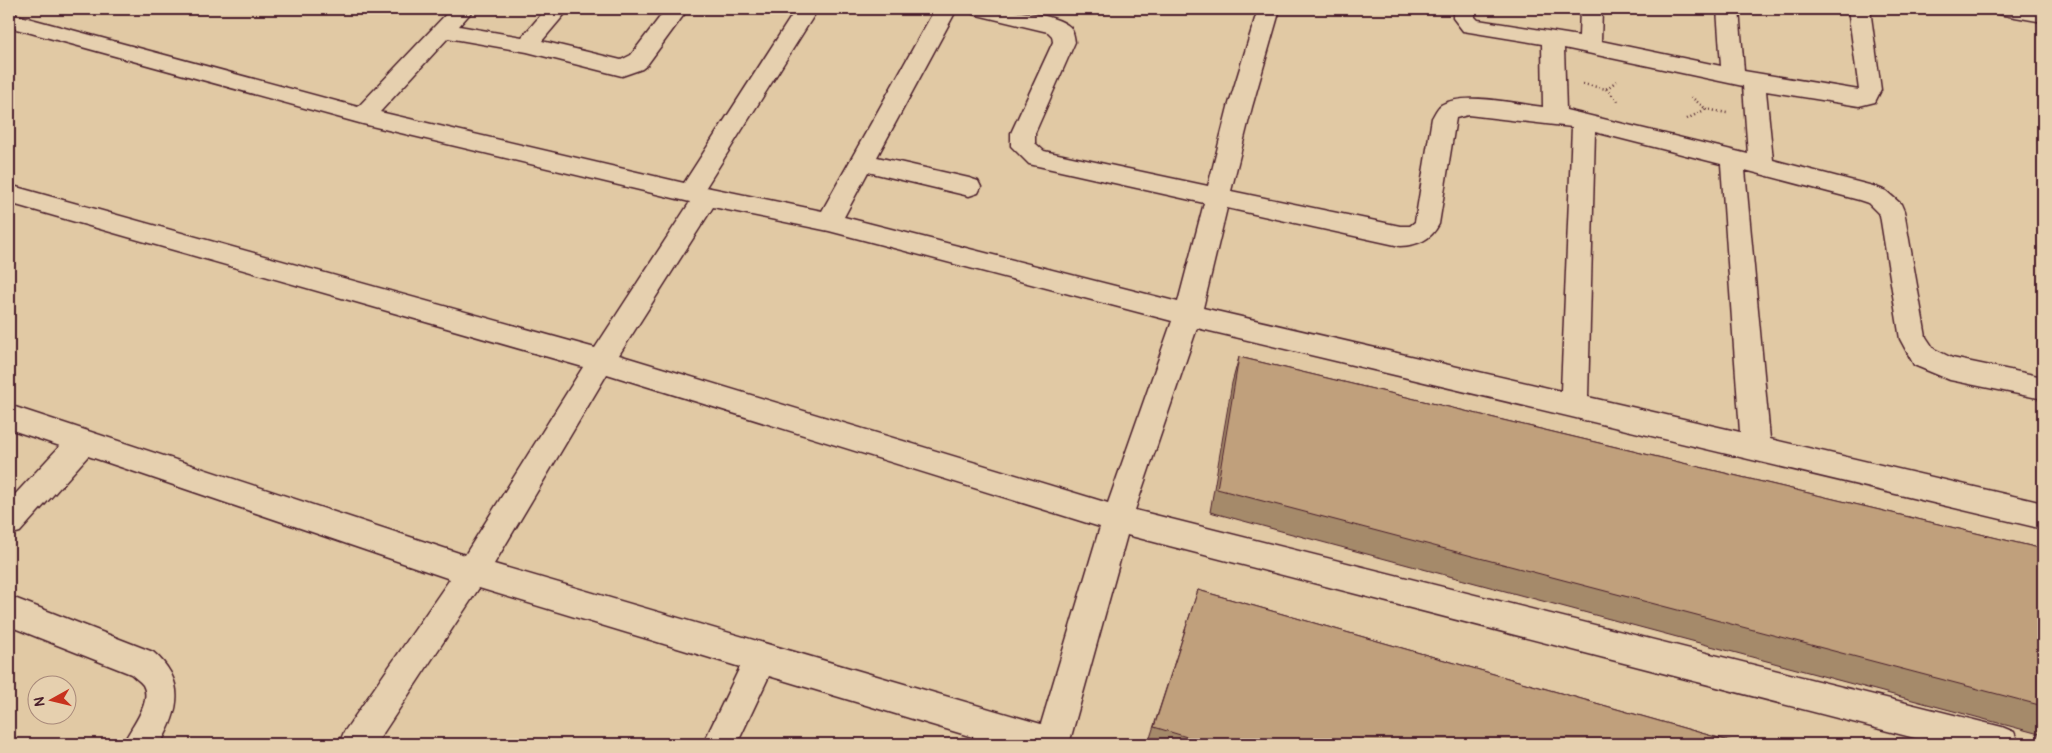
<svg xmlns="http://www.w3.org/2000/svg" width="2052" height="753" font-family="Pangolin,sans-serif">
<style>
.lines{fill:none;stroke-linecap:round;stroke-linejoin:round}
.street-casing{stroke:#4a1f2b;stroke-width:3}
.path{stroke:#4a1f2b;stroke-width:2.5;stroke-dasharray:1 3;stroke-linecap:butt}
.street{fill:#e6d0af;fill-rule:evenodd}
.wall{fill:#a58a6a;stroke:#4a1f2b}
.building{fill:#c0a07b;stroke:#4a1f2b}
</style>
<rect width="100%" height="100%" fill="#e1c9a4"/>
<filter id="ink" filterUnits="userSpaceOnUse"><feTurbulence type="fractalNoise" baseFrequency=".02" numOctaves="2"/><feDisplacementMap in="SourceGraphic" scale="10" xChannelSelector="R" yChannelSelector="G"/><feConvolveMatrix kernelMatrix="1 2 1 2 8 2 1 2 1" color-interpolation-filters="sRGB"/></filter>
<g filter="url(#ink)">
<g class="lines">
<g class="street-casing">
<path id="street" d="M451 9H474L459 26 522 37 546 9H569L542 41 621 60 631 55 666 9H688L647 65 642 69 622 76 527 52 448 38 380 112 684 183 796 9H818L706 187 822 211 935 9H957L877 157 969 178 978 181 981 187 978 193 969 196 868 172 844 217 1178 302 1204 203 1029 164 1011 146V133L1053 42 1052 36 1048 32 973 14 970 9C994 9 1053 11 1070 27 1074 32 1074 37 1075 42L1035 133V143L1044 151 1208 186 1228 107 1258 9H1280L1252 107 1231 191 1400 226H1410L1415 222 1432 118C1435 113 1437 108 1441 105 1463 91 1517 104 1543 107L1542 44 1463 31 1453 18V9H1475V17L1478 20 1579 36 1580 9H1602L1601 41 1721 66 1717 9H1739L1744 71 1859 90 1848 9H1870L1881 90 1875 102 1859 106 1766 91 1773 160 1873 186 1886 191 1901 204 1904 211 1926 337 1934 349 1952 358 2043 377V399L1950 380 1914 365 1900 339 1880 215 1868 203 1859 200 1745 170 1770 439 2043 503V529L1197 328 1135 510 2002 727 2014 732 2019 744H1938L1127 535 1069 744H996L769 676 737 744H703L740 667 479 588 376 744H339L344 732 450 579 88 456 20 532 9 535V501L60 446 9 429V405L465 555 583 367 9 203V185L595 348 690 202 363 124 9 27V13L358 107ZM1564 48 1743 86 1748 154 1566 110ZM1468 115 1572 127 1561 391 1203 308 1227 208 1400 246C1418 245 1431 240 1439 224L1456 118ZM1595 132 1721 164 1740 432 1588 397ZM713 207 829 231 1172 321 1108 503 619 355ZM607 374 1100 527 1041 724 494 564Z
M1995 9H2043V22L1998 14Z
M9 596 153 652C186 680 180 710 160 744H123C130 728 153 703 143 685 140 681 134 677 131 674L9 626Z"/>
</g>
<path class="path" d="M1583 84 1606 89 1618 80
M1606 89 1619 102
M1706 109 1727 113
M1687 119 1706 109 1690 96"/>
<use href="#street" class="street"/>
</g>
<path class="wall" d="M1239 357 2043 549V735L1210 512 1232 383Z
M1198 590 1740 744H1148Z"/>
<path class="building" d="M1239 357 2043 549V706L1217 489Z
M1198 590 1740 744H1210L1154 727Z"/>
</g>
<rect width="2052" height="753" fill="none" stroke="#e6d0af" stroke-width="30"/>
<rect x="15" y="15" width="2022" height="723" fill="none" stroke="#4a1f2b" stroke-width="2" filter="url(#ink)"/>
<g transform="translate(52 700) rotate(262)"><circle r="24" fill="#e6d0af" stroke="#a8897a"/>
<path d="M0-4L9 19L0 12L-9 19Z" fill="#c8321e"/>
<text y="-8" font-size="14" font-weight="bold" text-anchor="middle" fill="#4a1f2b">N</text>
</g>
</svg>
